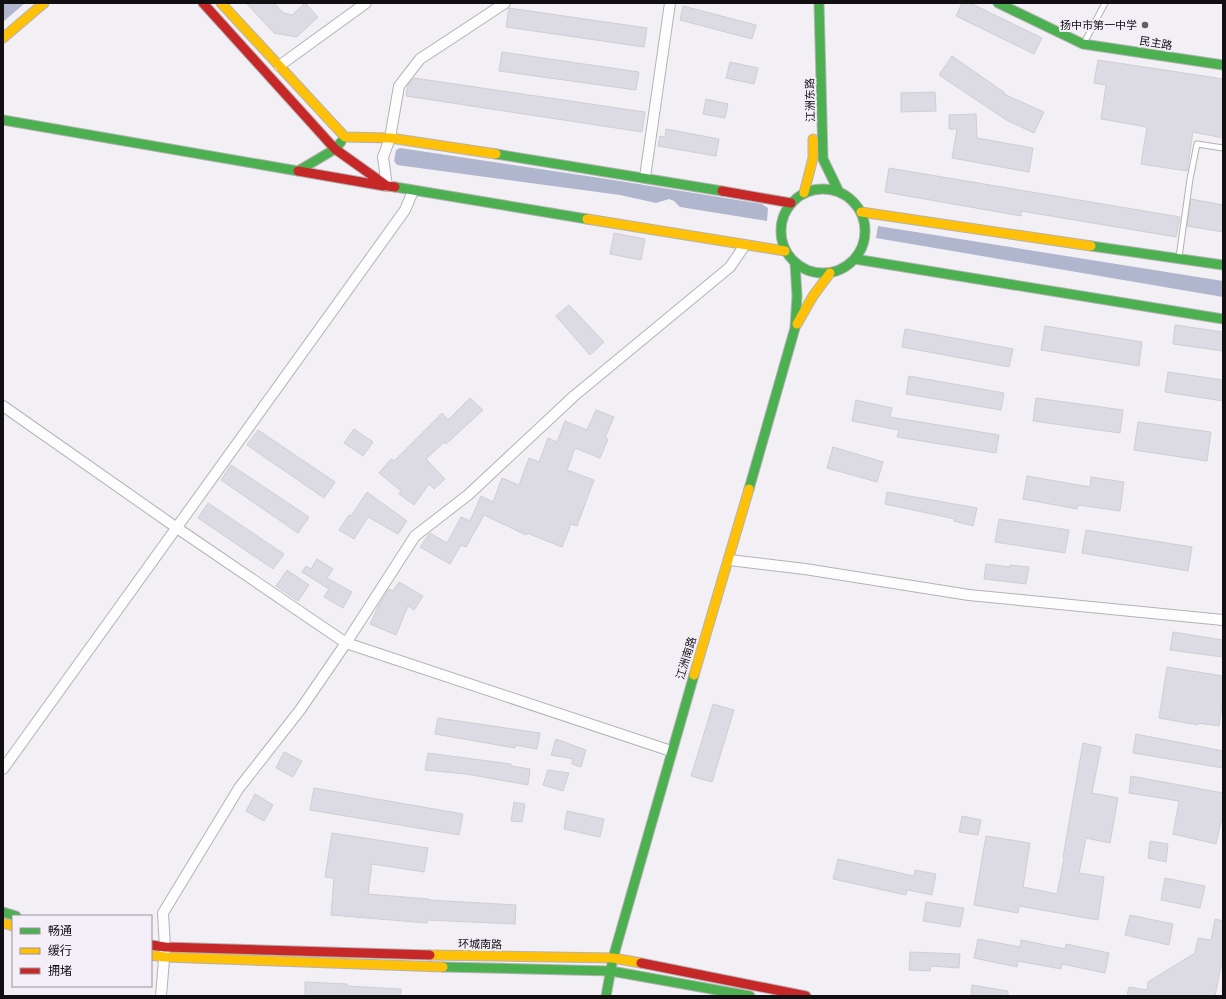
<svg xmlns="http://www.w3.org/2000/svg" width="1226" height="999" font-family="'Fira Sans Condensed','Noto Sans SC',sans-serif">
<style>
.water{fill:#b0b6ce}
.building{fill:#dcdae3;stroke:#cfced2}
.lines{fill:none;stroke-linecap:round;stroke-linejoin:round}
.lane-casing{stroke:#b4b2b5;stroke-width:7}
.street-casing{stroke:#b4b2b5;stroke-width:12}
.fast-casing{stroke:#b4b2b5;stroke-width:11}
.slow-casing{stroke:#b4b2b5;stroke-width:11}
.jam-casing{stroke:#b4b2b5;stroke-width:11}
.lane{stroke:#fdfdfe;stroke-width:5}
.street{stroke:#fdfdfe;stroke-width:10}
.fast{stroke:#4caf50;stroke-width:9}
.slow{stroke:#ffc107;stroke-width:9}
.jam{stroke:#c62828;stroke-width:9}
.poi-dot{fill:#605e61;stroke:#f3eef7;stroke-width:1.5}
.labels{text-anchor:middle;stroke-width:4;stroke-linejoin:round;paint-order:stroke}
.poi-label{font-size:11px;fill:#110f12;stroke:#f3eef7;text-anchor:end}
.street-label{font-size:11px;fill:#110f12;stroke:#f3eef7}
</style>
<rect width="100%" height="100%" fill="#f3f0f5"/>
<path class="water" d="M3 3H25L3 22Z
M400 148 607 179 762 204 768 208 767 221 680 207 674 201 669 199 656 203 620 195 397 165 394 161 396 150Z
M878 226 1223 281V297L876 238Z"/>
<path class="building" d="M246 3H274L284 13 292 15 305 3 318 17 297 37 274 33Z
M962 3H970L1042 38 1034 54 956 16Z
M683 6 756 25 752 39 680 20Z
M509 8 647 28 644 47 506 27Z
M502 52 639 72 636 90 499 71Z
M952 56 1005 93 1004 94 1044 112 1034 133 1008 121 939 75Z
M1098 60 1223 79V138L1193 132 1187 171 1141 164 1147 127 1101 119 1106 85 1094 83Z
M730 62 758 68 754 84 726 78Z
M414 78 645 112 642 132 406 96 408 85Z
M935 92 936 111 901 112V93Z
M706 99 728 104 725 118 703 114Z
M976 114 977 138 1033 148 1029 172 952 158 957 129H949V115Z
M666 129 719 139 716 156 658 146 660 136 665 137Z
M889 168 1180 217 1176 237 1021 211V216L885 192Z
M1191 199 1223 205V232L1187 226Z
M614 233 645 239 641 260 610 254Z
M569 305 604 342 590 355 556 316Z
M1175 325 1223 332V351L1173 344Z
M1045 326 1142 342 1139 366 1041 350Z
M905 329 1013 349 1009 367 902 347Z
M1168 372 1223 380V401L1165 392Z
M909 376 1004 393 1001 410 906 394Z
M470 398 483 410 446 444 444 442 426 459 445 479 434 489 429 484 414 505 399 494 401 491 379 473 391 459 394 461 442 413 448 420Z
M1036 398 1123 410 1120 433 1033 421Z
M856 400 892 408 890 417 999 435 996 453 897 437 899 430 852 421Z
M596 410 614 417 605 438 608 439 600 458 575 448 567 470 594 480 577 526 571 524 562 547 527 533 526 535 484 515 466 547 461 545 450 564 420 547 430 533 447 543 461 517 470 521 481 496 493 502 502 478 519 485 529 458 539 462 548 438 557 442 565 421 587 430Z
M1138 422 1211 432 1207 461 1134 450Z
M354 429 373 442 363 456 344 443Z
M258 430 335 482 324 498 247 445Z
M833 447 883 462 877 482 827 468Z
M231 465 309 517 298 533 221 480Z
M1027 476 1090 487 1091 477 1124 482 1120 511 1078 505 1077 509 1023 499Z
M367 492 407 521 398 534 368 517 354 539 339 530 349 515 351 516Z
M887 492 977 508 973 526 954 521 955 519 885 504Z
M208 503 284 554 273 569 198 518Z
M999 519 1069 530 1065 553 995 542Z
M1086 530 1192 547 1188 571 1082 553Z
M317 559 333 569 327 578 352 592 343 608 324 597 329 589 302 572 306 566 311 569Z
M986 564 1010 567V565L1029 567 1026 584 984 579Z
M287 570 309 585 298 601 276 586Z
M399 582 423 596 414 610 408 606 396 635 370 624 379 605 389 589 393 591Z
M1173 632 1223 640V657L1170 650Z
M1167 667 1223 676V699L1219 726 1198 723V725L1159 718Z
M713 704 734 710 712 782 691 776Z
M438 718 540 733 537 749 515 745V748L435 734Z
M1136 734 1223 751V768L1133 753Z
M556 739 586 750 581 767 572 764 573 759 551 755Z
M1083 743 1101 747 1092 793 1118 798 1110 843 1086 838 1079 873 1104 877 1098 920 1019 906 1018 913 974 905 986 836 1030 843 1023 887 1057 894 1064 858 1063 857Z
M284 752 302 761 293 777 276 768Z
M428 753 511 764V766L530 769 528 785 466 774 425 770Z
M548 770 569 773 563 791 543 785Z
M1131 776 1223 793V813L1216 844 1173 834 1179 801 1129 793Z
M314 788 463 814 459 835 310 810Z
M255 794 273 805 264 821 246 811Z
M514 802 525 804 522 822 511 821Z
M567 811 604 819 600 837 564 829Z
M962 816 981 820 978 835 959 832Z
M332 833 428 848 424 872 372 864 368 894 429 899V900L516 905 515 924 427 920V923L331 915 334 878 325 877Z
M1150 841 1168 844 1166 862 1148 858Z
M838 859 914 876 915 870 936 874 932 895 907 890 906 895 833 879Z
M1165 878 1205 886 1200 908 1161 900Z
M926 902 964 908 960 927 923 921Z
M1130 915 1173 924 1169 945 1125 935Z
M1215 919 1223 921V956L1215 996H1127L1129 987 1147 990 1148 982 1195 953 1198 938 1211 940Z
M978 939 1020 947 1021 940 1065 949 1066 944 1109 953 1105 973 1062 964 1061 969 1018 961 1017 967 974 958Z
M910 952 960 954 959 968 931 966 930 971 909 970Z
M305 982 347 984V986L401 989V996H305Z
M972 985 1008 991V996H971Z"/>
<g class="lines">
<g class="lane-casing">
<path id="lane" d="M1084 43 1105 3
M1179 257 1190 179 1197 144 1223 148"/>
</g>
<g class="street-casing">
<path id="street" d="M279 66 366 3
M645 177 670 3
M387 186 383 157 390 138 399 86 420 59 505 3
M3 406 177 528 346 643 671 751
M729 560 805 569 969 595 1223 620
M3 769 405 210 413 191
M161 996 165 947 163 913 239 788 300 710 346 643 415 536 468 495 574 396 730 267 745 245"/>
</g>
<g class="fast-casing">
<path id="fast" d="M819 3 823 159 839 192
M998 3 1083 44 1223 65
M3 120 298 171 335 149 341 142
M496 154 722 191
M395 187 587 219
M781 231a42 42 0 1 1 84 0a42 42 0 1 1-84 0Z
M1091 246 1223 265
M855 259 1223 319
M749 489 795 328 797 296 795 263
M3 912 16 916
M443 967 611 971 750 996
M606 996 613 958 694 675"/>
</g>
<g class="slow-casing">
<path id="slow" d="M221 3 345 137 390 138 496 154
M3 38 44 3
M804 193 813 158V139
M861 212 1091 246
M587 219 785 251
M797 324 813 296 830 273
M694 675 749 489
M3 923 13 926
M151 955 164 957 443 967
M430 955 613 958 641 963"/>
</g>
<g class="jam-casing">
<path id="jam" d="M203 3 335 149 387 186 395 187
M298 171 384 186
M722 191 791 203
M151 945 165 947 430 955
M641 963 806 996"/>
</g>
<use href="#lane" class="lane"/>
<use href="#street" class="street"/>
<use href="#fast" class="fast"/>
<use href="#slow" class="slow"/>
<use href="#jam" class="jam"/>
</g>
<circle class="poi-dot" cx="1145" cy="25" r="4"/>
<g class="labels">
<g class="poi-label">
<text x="1137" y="29">扬中市第一中学</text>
</g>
<g class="street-label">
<text transform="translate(1156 43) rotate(9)" y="4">民主路</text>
<text transform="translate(810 100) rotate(-91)" y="4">江洲东路</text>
<text transform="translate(686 658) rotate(-73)" y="4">江洲南路</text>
<text transform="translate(480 944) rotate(1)" y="4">环城南路</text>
</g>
</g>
<rect width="1226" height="999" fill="none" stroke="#110f12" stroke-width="8"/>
<rect x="12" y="915" width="140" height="72" fill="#f3eef7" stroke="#99959b"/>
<rect x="20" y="928" width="20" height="6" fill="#4caf50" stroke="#99959b"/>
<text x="48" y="935" font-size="12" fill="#110f12">畅通</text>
<rect x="20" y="948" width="20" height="6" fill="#ffc107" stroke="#99959b"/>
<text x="48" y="955" font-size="12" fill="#110f12">缓行</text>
<rect x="20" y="968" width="20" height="6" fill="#c62828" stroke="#99959b"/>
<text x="48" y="975" font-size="12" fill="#110f12">拥堵</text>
</svg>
